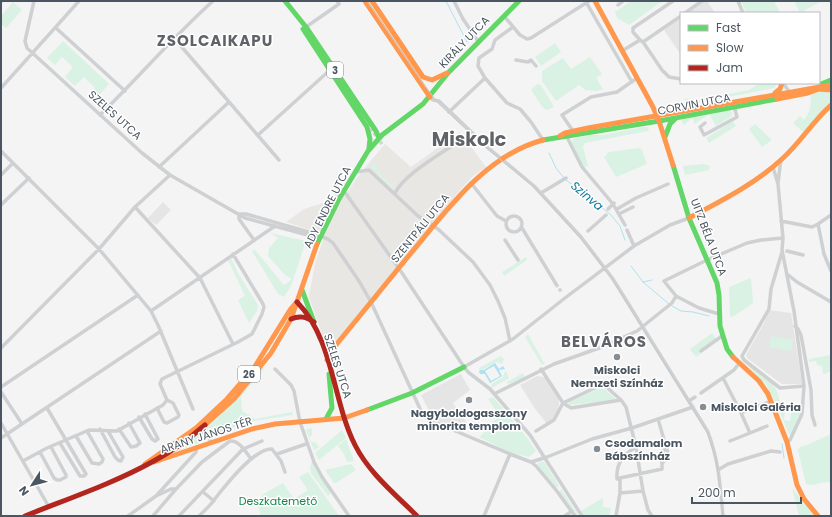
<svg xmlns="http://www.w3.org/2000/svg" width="832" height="517" font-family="Poppins,sans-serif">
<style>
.commercial{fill:#e8e7e3}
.education{fill:#e6e5e6}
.green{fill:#d9f2e3}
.water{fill:#aee2f0;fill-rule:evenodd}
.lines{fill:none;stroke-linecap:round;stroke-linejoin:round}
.stream{stroke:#aee2f0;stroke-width:1}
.street-tunnel{stroke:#d2d4d7;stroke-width:3.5;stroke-dasharray:3.5 2;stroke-linecap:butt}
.street{stroke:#ced0d2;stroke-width:3.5}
.fast{stroke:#63d668;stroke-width:5}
.slow{stroke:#ff974d;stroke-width:5}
.jam{stroke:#b3261e;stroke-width:5}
.tram{stroke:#c9cacc;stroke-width:1}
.poi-dot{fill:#868d94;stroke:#fff;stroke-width:1.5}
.labels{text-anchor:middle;stroke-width:3;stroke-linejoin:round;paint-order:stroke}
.shield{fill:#fff;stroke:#808990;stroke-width:1}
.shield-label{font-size:10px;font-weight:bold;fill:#4a5661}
.street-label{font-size:11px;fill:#4a5661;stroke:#fff}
.poi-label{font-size:11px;font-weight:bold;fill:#4a5661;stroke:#fff}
.park-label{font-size:11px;fill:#17864f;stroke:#fff}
.water-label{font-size:12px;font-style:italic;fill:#0c7c9b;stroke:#fff}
.district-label{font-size:15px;font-weight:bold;letter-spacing:1px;fill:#5f6368;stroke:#fff}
.town-label{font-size:19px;font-weight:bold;fill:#5f6368;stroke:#fff}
</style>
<rect width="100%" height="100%" fill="#f4f4f4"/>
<path class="commercial" d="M460 132 486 167 473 176 460 190 416 243 399 267 332 348 326 345 309 297 315 263 325 235 286 222 304 209 326 202 331 199 338 192 346 195 359 175 385 144 411 167Z"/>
<path class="education" d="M703 1H707L715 13H687Z
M681 18V55L664 30Z
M163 202 171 210 156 225 148 218Z
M769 310 791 313 802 384H782L747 358 746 355 764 323Z
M461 374 470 390 453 403 467 423 463 433 434 420 421 395Z
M537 376 544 377 559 396V406L556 416 547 424 536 410 520 385Z"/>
<path class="green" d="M631 1H662L629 25 617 18 615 12Z
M741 1H774L780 13H746Z
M794 1H822L800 13Z
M13 2 22 10 6 28 1 24V16Z
M63 41 109 84 94 101 88 96 95 88 84 77 75 86 65 77 73 67 62 57 55 65 47 58Z
M555 43 561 52 541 66 535 57Z
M590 57 602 74 596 78 603 89 597 91 585 90 579 85 556 101 542 81V71L563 58 571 69Z
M760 83H778L774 88 687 105 685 102V98L694 101 749 90Z
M537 84 541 85 554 107 547 110 543 108 531 90Z
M823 90 827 91 831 94 830 102 803 132 793 123 800 116 804 120C811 111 811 103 811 93Z
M729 109 732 112V116L716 126 709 114 695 124 692 118 684 125 681 120 684 118Z
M733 121 736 126 709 143 706 138Z
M755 124 772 140 762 147 749 129Z
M643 127H649L648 131 585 143 583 147 588 166 584 168 572 143 573 139 591 135H603Z
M639 148 642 150 647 164 616 177 604 157 609 152Z
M375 163 377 165 376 169 394 188 393 189 371 167Z
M703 164 710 166 709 170 685 175 683 166Z
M270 233 306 241 291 286 284 297 278 294 252 251 255 250 284 285 292 279 285 275 268 256 269 248 278 238Z
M526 257 527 260 504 276 502 272Z
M227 258H231L232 260 238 273 258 305 257 311 249 323 238 300 245 296Z
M751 278 753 303 734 316 730 317 729 287Z
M712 333 716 339 700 351 702 353 696 357 690 349Z
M528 334 543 361 545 363 542 365 525 337Z
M771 336 793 340 791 351 769 347Z
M831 355V372H828V373L823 374 822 366 817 365 816 361 809 362V359Z
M501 356 504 359 502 364 496 362 484 369 479 370V368Z
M745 363C763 376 783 384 779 410L767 386Z
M262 366 264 369 241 397 242 411 255 419 292 412 293 415 247 422 167 456 209 426 236 399Z
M506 371 509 378 492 388 491 386 493 383 503 377 504 373Z
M523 373 525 377 508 384 507 382Z
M602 387 617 400 570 405 568 402Z
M493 397 528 439 536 451 529 457 511 453 479 437 484 433 482 430 500 416 488 399Z
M792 408 800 409V417L798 416 797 423 791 435 789 434 780 413 785 410 784 420 790 421Z
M312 428V435L310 437V440L312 442H315L319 447 315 450H314L306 430 307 429Z
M342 430 346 438 319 460 315 453Z
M831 434V485L829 482C821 481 814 487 806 484L798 450 800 447 807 445Z
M346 439 354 461 347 462 344 454 338 446Z
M312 461 318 474 331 493 328 496 311 473 310 468Z
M542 461 545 463 559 486 556 488 539 468 538 463Z
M351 464 356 470 336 483H334L325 470Z
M308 472 339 516H261L257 502 265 493 283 483 294 499 308 490 299 477Z
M792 488 816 516H799Z
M561 489 577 513V516L559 492Z
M603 498V507L611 508 609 515 584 516 581 511Z"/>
<path class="water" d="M495 363 499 369 503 366 505 369 499 370 502 376 490 383 485 374H480L479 372 480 370H484ZM494 366 500 376 491 381 485 371Z"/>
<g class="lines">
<path class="stream" d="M446 1 467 42
M549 153 556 168 564 178
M566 180 610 214 620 226 625 240
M631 266 643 282 669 304
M643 282 652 280
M672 306 681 311 693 312 709 316
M782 444 784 458"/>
<path class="street-tunnel" d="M367 124 382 144
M556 284 562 293"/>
<path class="street" d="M34 1 25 41 27 48 142 153 170 175 245 218 311 236H317
M454 1 463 19 478 41
M738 1 743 13
M1 2 2 1
M586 2 632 82
M618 5 623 1
M685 13 702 1
M504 16 520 35 527 39 531 38 589 1
M306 27 339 4 337 1
M513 27 495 40 492 49 479 58 478 66 485 78 507 103 520 109 531 122 543 140
M56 28 125 91
M174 38 279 160
M640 40 633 32V28L673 1
M643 42 662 70 669 77 681 79
M622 51 640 40 643 42 681 16
M516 60 528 62 531 60 536 66
M783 83 790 93
M1 88 79 1
M430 97 433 100 439 101 486 146 534 186 581 237 613 279 708 432C719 462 720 484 723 516
M449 112 485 78
M100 115C138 78 173 37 213 1
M705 123 700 127 704 135 737 117 734 106
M571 133 573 131 562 115 591 97 617 92 637 78
M258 135 330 70
M566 135 582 167 613 204 625 225
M1 151 99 249 151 311 158 325 193 409
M159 167 229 102
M773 167 778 184 783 238 782 250 794 311 804 386 802 414 790 440 787 442
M356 172 369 170 418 216 438 229 473 262 490 285 498 301 505 318 510 341
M1 175 13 163
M471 183 497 216 506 221
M778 183 781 159
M344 191 402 273 464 367 468 372 490 389 530 435 582 516
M395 193C404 175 436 157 453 145
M541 193 566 178
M1 205 29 178
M135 207 200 278 233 344
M608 209 614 203
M617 209 636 198 668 184
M239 214H246L312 233 328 239 333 243 359 281 371 302 421 411 427 418 434 422 510 454 531 462 536 466 556 490 575 516
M239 214V219L254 240
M619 214 633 207
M506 224a8 8 0 1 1 16 0a8 8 0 1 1-16 0Z
M781 221 812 227 818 224 824 254 831 271
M818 224 831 215
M522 228 556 284
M627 230 634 246
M588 231 606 215
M505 240 518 260
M787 251 803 255
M782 252 771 289 769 309 742 356 744 360 780 388 804 386
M787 274 797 282 831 302
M151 311 275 226
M719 314 699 308 676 296 664 281 707 260 747 243 761 240 783 238
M795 326 798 329 801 335 811 390 812 415 815 425
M1 348 99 249 135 207 170 175
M701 351 722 336
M464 367 513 339 565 298 634 246 670 225 689 218
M275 369 291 385 294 391 300 422 314 462 322 477 349 516
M541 369 563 403 571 408 621 400
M723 378 741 413
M1 387 138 295
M1 392 22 424
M701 393 734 370 737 366
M494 394 554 364 602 347 637 331 672 303 676 296
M689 401 695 397
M563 403 603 384 621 400 626 407 636 447 643 491 648 510 652 516
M47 408 86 474 84 476H80L60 443
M157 408 164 422 167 423 178 417 179 415 173 403 167 400
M139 417 152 439 155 441 158 439 145 414
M1 423 49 507
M767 426 750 433 741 413 771 401
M199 427 208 436 211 442
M100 429 115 457 118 460 121 461 123 457 108 431
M119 429 131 447 136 446 140 443 129 423
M536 431 554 420 563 403
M76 436 92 463 99 464 102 462 103 459 87 431
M1 438 161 331
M730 441 750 433
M40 452 54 478 57 480H60L66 477V475L51 447
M277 454 306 444
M23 461 47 448 89 430 117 431 163 405 167 400 160 384 162 379 238 342 252 334 262 314 264 307 263 304 233 254
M531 462 547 457 592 439 632 428 693 407
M662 463 660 456 666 447
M718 470 728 464 771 451 780 452
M620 478 662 469V463L669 457 658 419
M203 492 214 501
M620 493 643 491
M156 496 171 489H176L202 462 230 441C239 440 246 452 251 459
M128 516 156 496 196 452 197 447
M153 516 176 489
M179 516 243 449 262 441
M199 516C204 511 210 506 214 500 225 486 254 448 272 449L281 461 285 472
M484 516 510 454
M565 516 572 511
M616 516 620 493V478L617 479C616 463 623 455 636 447"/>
<path class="fast" d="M285 1 306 27 376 131 379 138
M303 29 367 127 370 139 369 148
M821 84 831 80
M665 137 670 124 675 119
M543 140 659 121 777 99
M673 165 689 218 717 283 719 295 720 326 727 349 733 357
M317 244 339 199 368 151 382 135 423 104 448 73 519 1
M302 290 314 322
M367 410 412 393 464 367
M326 419 332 408 329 374"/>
<path class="slow" d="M365 1 430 97
M372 1 423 77 432 80 447 73
M595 1 653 107 659 121 673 165
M775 93 780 89 782 83
M777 99 808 93 819 89 831 90
M560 136 565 133 588 128 831 85
M689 218C721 201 755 184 782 159 800 143 813 121 831 105
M733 357 759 381 768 394 787 442 797 485 804 499 818 516
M327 360 336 345C361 314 386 284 411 253 447 210 486 155 543 140
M205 425 234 399 271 353 291 319 317 244
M154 462 252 429 275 424 344 418 367 410
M145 464 196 428 227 399 254 368 290 310 296 303"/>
<path class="jam" d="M297 302C334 340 332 399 355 445 369 473 395 494 417 516
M291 319C300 315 306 317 314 322
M25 516C67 499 112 484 152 462 171 452 189 439 205 425"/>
<path class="tram" d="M367 1 424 85 439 104 485 147 533 186 582 240 612 279 707 432 716 459 719 481 723 516"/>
</g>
<g class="poi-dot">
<circle cx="617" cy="357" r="4"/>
<circle cx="469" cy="400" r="4"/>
<circle cx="703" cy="407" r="4"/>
<circle cx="597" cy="449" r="4"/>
</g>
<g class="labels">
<g class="shield">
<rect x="327" y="62" width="16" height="16" rx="3"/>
<rect x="238" y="366" width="22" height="16" rx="3"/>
</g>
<g class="shield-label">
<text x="335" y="74">3</text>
<text x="249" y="378">26</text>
</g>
<g class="street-label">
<text transform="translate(464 42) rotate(-46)" y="4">KIRÁLY UTCA</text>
<text transform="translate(694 104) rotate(-11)" y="4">CORVIN UTCA</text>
<text transform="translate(115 115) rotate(42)" y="4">SZELES UTCA</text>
<text transform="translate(327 207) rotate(-63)" y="4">ADY ENDRE UTCA</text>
<text transform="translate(420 228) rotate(-51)" y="4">SZENTPÁLI UTCA</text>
<text transform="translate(709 237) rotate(69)" y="4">UITZ BÉLA UTCA</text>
<text transform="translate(338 366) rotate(72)" y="4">SZELES UTCA</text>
<text transform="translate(206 435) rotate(-18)" y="4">ARANY JÁNOS TÉR</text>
</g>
<g class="poi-label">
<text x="617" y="374">Miskolci<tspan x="617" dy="13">Nemzeti Színház</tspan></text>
<text x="711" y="411" text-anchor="start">Miskolci Galéria</text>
<text x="469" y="417">Nagyboldogasszony<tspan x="469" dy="13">minorita templom</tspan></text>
<text x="605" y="447" text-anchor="start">Csodamalom<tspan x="605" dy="13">Bábszínház</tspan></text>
</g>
<g class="park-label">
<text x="278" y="505">Deszkatemető</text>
</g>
<g class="water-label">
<text transform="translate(587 196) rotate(40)" y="4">Szinva</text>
</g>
<g class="district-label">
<text x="215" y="46">ZSOLCAIKAPU</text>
<text x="604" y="347">BELVÁROS</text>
</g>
<g class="town-label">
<text x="469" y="146">Miskolc</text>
</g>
</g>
<rect width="832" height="517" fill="none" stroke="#4a5661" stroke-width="4"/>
<rect x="680" y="12" width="140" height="72" fill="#ffffff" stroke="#b7bbc0"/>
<rect x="688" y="25" width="20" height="6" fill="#63d668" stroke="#b7bbc0"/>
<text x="716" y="32" font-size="12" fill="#4a5661">Fast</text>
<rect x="688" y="45" width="20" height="6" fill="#ff974d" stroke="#b7bbc0"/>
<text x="716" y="52" font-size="12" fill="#4a5661">Slow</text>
<rect x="688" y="65" width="20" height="6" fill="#b3261e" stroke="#b7bbc0"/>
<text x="716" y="72" font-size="12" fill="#4a5661">Jam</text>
<g transform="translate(32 485) rotate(234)" stroke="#ffffff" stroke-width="3" paint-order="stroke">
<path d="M0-3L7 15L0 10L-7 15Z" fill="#4a5661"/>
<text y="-6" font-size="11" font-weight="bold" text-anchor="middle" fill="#4a5661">N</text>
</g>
<path d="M692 497v6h109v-6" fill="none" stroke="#4a5661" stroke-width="2"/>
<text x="698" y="497" font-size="12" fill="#4a5661" stroke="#ffffff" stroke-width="3" paint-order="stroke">200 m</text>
</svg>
